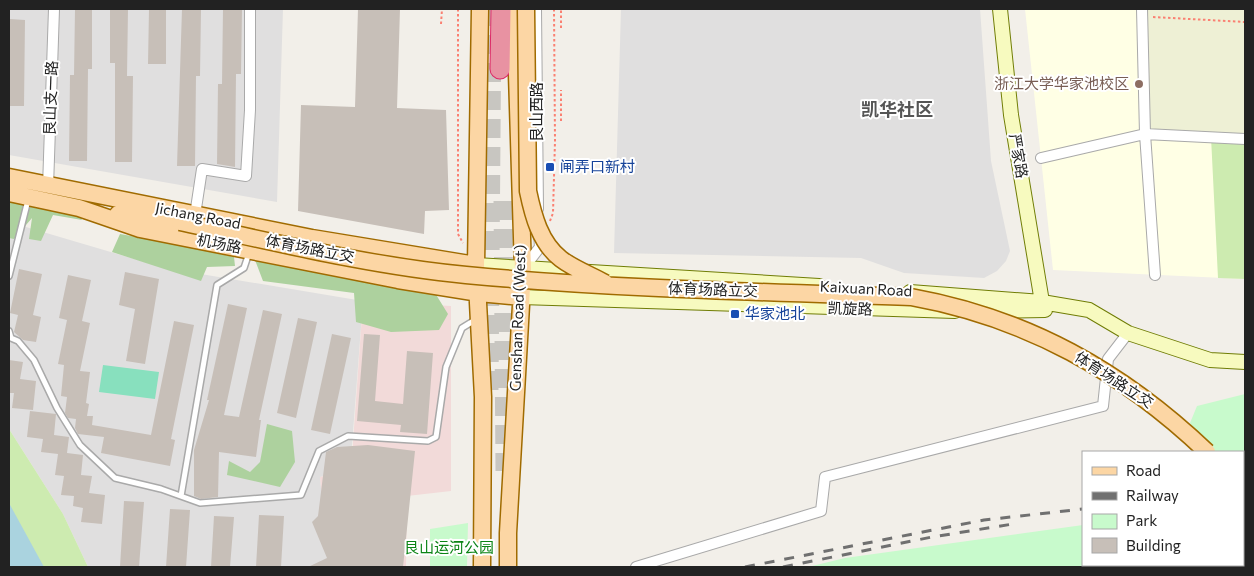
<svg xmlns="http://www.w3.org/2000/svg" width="1254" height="576" font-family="Commissioner,'Noto Sans SC',sans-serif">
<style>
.residential{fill:#e0dfdf}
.commercial{fill:#f2dad9}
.education{fill:#ffffe5}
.farmland{fill:#eef0d5}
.grass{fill:#cdebb0}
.forest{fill:#add19e}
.park{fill:#c8facc}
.pitch{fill:#88e0be}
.water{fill:#aad3df}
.building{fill:#c7bfb8}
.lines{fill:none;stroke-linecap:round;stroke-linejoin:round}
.highway-tunnel{stroke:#c8c6c1;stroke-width:19;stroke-dasharray:19 9;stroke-linecap:butt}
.lane-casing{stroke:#a9a9a9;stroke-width:8}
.street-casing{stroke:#a9a9a9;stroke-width:12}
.secondary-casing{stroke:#707d05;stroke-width:16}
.primary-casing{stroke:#a06b00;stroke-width:19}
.highway-casing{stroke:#dc2a67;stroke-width:21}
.path{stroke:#fa8072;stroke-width:2;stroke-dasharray:2.5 2.5;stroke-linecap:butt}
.lane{stroke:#fff;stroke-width:5}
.street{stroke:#fff;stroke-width:10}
.secondary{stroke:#f7fabf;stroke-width:14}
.primary{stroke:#fcd6a4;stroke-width:16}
.highway{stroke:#e892a2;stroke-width:19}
.rail{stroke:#707070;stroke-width:3;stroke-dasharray:10 10;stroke-linecap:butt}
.primary-bridge-casing{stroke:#a06b00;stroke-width:19;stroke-linecap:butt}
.primary-bridge{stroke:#fcd6a4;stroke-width:16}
.education-dot{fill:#8d6e63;stroke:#fff;stroke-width:2}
.transit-dot{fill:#1a4fb4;stroke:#fff;stroke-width:2}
.labels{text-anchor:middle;stroke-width:4;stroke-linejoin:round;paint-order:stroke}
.education-label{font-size:15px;fill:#785e54;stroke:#fff;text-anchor:end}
.street-label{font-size:15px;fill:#222;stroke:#fff}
.transit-label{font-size:15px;fill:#164399;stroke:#fff;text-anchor:start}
.park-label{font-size:15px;fill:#0c8416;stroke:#fff}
.quarter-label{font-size:18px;font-weight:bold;fill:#555;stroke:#fff}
</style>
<rect width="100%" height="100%" fill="#f2efe9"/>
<path class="residential" d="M9 9H283L277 202 9 155Z
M621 9H980L991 161 1010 251 1006 261 997 271 984 278 904 273 861 258 614 253Z
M9 222 165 268 363 301 350 471 320 477 328 567H88L63 514 9 429Z"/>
<path class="commercial" d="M363 301 451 306V491L407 496 406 567H328L320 477 351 470Z"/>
<path class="education" d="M1025 9H1245V279L1053 270Z"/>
<path class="farmland" d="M1142 9H1245V139L1145 134Z"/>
<path class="grass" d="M1211 137 1245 139V279L1218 278Z
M9 429 63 514 88 567H9Z"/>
<path class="forest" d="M9 198 79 214 82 220 53 215 41 241 29 239 32 218 14 239 9 238Z
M120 234 176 244 234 257 235 266 207 267 201 281 112 252Z
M255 260 435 293 448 314 439 330 391 332 356 322 354 293 263 281Z
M267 424 292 431 295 462 280 487 227 475 229 461 250 472 260 462Z"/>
<path class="park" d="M1245 394V567H808L845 558 1083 525V565H1243V452H1206L1190 423 1197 406Z
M468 523 467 567H430V529Z"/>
<path class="pitch" d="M103 365 159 372 155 399 99 392Z"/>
<path class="water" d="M9 503 44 567H9Z"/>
<path class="building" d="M75 9H92V69H88L87 161H69L70 75H74Z
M110 9H128L127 76H133L132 162H115V63H110Z
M149 9H166V64H148Z
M182 9H201L200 76H196L195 166H177Z
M223 9H242L241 74H236L235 167 217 164 218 84H222Z
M358 9H400L397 108 446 110 449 210 425 211 424 234 298 211 301 105 355 107Z
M9 19 25 20 24 106H9Z
M19 269 42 274 33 315 41 317 36 342 23 340 14 332 18 315 10 313Z
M125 272 159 279 145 364 126 361 135 309 119 305Z
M68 275 91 280 82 321 90 323 80 371 90 372 86 403 89 404 87 416H93L92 425 151 435 174 321 194 325 171 439 175 440 170 466 101 453 104 437 78 434 75 428 76 419 68 418 65 413 67 397 61 396 64 365 58 364 67 320 59 318Z
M228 304 247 308 224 415 239 417 263 310 282 314 259 420H261L256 457 219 452 218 497 201 499 194 496V450L209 400H207Z
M298 318 317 322 296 418 277 413Z
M332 334 351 338 330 434 311 430Z
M364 334 380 335 375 401 403 404 407 351 433 353 427 434 400 432 401 425 357 421Z
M9 360 23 362 20 379 36 381 33 410 12 408 14 393H9Z
M30 411 56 414 54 435 69 437 67 453 83 455 81 475 92 476 89 493 105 495 102 524 81 522 83 508 73 506 74 496 61 495 64 476 55 475 58 454 41 452 43 439 27 437Z
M368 445 415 451 403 567H308L327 558 312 522 318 516 326 452 337 447Z
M124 501 144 502 139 567H120Z
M170 509 190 510 186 567H166Z
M259 515 284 516 281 567H256Z
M214 516 234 517 230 567H211Z"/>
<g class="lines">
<path class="highway-tunnel" d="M503 201 505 471
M489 390 492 9"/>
<g class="lane-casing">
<path id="lane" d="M9 276 28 200
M9 331 11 338 18 341 34 360 57 408 80 445 115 478 161 489 200 503 301 495 319 451 348 436 428 441 436 437 446 367 462 328 475 320
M181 496 217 285 244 268 249 253"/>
</g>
<g class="street-casing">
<path id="street" d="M536 9 538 209
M1142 9 1145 134 1155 275
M1041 158 1145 134 1245 139
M48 187 54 9
M195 215 202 169 246 176 250 110V9
M523 269 540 247 539 234
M636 567 821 511 825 477 1103 406 1108 359 1128 333"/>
</g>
<g class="secondary-casing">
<path id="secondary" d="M1000 9 1011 115 1042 302
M476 265 819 286
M910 292 1042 302 1089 310 1128 333 1210 360 1245 362
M521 297 955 311
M979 311 1045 310"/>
</g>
<g class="primary-casing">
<path id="primary" d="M480 9 476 265 483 397 482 567
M9 177 312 238 476 265
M9 193 79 208 140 229 398 280 479 293 521 297
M118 214 175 222
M1243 494 1245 497
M508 567V533L523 270 515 9"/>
</g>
<g class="highway-casing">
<path id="highway" d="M500 69 501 9"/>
</g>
<path class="path" d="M458 9V234L463 243
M1153 17 1245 22
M441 24 442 9
M561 28V9
M561 121V90
M550 221 553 213 555 141 554 9
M1222 567H1226"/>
<use href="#lane" class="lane"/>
<use href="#street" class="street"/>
<use href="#secondary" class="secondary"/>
<use href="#primary" class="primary"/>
<use href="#highway" class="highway"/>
<path class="rail" d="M1243 498H1245
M1243 506H1245
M745 567 984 520 1083 509
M783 567 932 537 1013 524"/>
<g class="primary-bridge-casing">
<path id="primary-bridge" d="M526 9 528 191C533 215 540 243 561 259 574 269 591 275 605 283
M180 222C274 242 370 266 466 275 614 289 763 292 911 297 1027 318 1122 371 1207 452"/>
</g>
<use href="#primary-bridge" class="primary-bridge"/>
</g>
<circle class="education-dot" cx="1139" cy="84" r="5"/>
<g class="transit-dot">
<rect x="545" y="162" width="10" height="10" rx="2.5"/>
<rect x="730" y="309" width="10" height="10" rx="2.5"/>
</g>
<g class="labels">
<g class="education-label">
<text x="1129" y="89">浙江大学华家池校区</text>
</g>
<g class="street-label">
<text transform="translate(51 98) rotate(-88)" y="5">艮山支一路</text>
<text transform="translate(537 112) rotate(-90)" y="5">艮山西路</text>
<text transform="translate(1018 156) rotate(80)" y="5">严家路</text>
<text transform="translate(198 216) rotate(11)" y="5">Jichang Road</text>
<text transform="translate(219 244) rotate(11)" y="5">机场路</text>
<text transform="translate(310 249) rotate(11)" y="5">体育场路立交</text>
<text transform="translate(866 289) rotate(3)" y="5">Kaixuan Road</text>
<text transform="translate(713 290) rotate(2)" y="5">体育场路立交</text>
<text transform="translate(850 309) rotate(2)" y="5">凯旋路</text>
<text transform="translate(518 318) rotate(-88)" y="5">Genshan Road (West)</text>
<text transform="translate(1114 380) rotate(33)" y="5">体育场路立交</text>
</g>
<g class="transit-label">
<text x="560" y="172">闸弄口新村</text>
<text x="745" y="319">华家池北</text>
</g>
<g class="park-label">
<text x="449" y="553">艮山运河公园</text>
</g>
<g class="quarter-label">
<text x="897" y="116">凯华社区</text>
</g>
</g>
<rect width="1254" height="576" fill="none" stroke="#222222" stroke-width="20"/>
<rect x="1082" y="451" width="162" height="115" fill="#ffffff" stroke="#a7a7a7"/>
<rect x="1092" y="467" width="25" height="8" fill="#fcd6a4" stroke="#a7a7a7"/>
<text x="1126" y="476" font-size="15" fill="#222222">Road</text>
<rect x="1092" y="492" width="25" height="8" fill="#707070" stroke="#a7a7a7"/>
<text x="1126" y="501" font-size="15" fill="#222222">Railway</text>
<rect x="1092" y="514" width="25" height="15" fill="#c8facc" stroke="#a7a7a7"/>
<text x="1126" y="526" font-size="15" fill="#222222">Park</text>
<rect x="1092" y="538" width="25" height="15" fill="#c7bfb8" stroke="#a7a7a7"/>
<text x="1126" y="551" font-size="15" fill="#222222">Building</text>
</svg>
